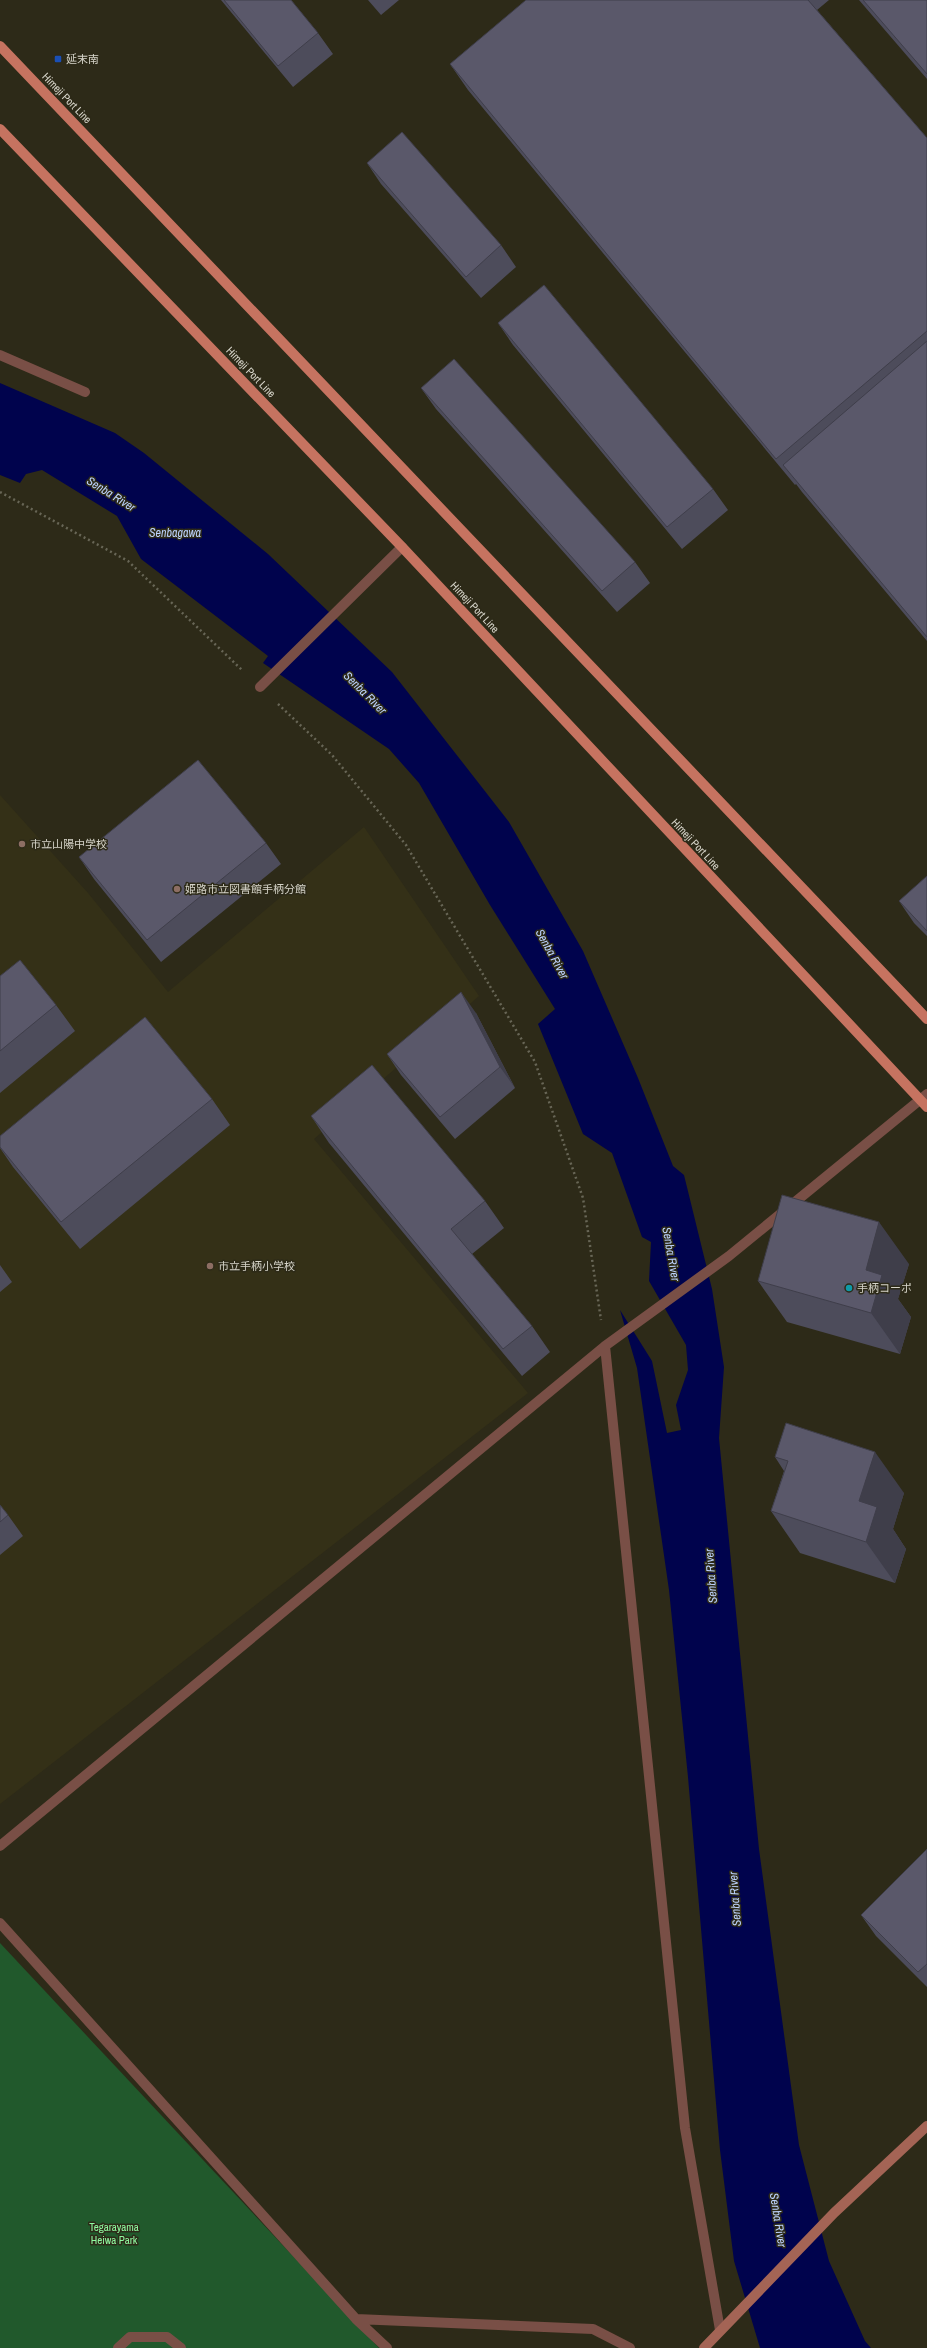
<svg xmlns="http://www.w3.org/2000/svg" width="927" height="2348" font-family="'Archivo Narrow','Noto Sans JP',sans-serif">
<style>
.built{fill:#343017}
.green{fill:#21592c}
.water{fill:#00034d}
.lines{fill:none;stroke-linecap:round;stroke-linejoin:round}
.path{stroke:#686656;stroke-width:2.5;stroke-dasharray:2 3;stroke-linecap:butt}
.lane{stroke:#794f46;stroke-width:10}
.street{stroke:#794f46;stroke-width:10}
.secondary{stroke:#a46455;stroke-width:10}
.primary{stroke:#c67360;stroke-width:10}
.wall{fill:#4d4c5b}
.shaded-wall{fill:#3f3e4a}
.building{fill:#5a586a;stroke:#3f3e4a}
.transit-dot{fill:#1a4fb4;stroke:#2d2a18;stroke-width:1.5}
.education-dot{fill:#8d6e63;stroke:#2d2a18;stroke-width:1.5}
.culture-dot{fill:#0f9aa8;stroke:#2d2a18;stroke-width:1.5}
.labels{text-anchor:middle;stroke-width:3;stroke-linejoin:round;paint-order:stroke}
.poi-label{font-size:11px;fill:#d6d4c9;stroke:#2d2a18;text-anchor:start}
.street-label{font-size:11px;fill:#d6d4c9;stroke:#2d2a18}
.park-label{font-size:11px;fill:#90fba1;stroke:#2d2a18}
.water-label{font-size:12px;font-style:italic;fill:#bdd3fe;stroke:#2d2a18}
</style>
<rect width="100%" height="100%" fill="#2d2a18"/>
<path class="built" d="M0 795 88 893 168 992 364 827 479 996 314 1139 528 1393 0 1804Z"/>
<path class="green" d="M0 1943 379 2348H0Z"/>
<path class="water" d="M0 383 115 433 144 453 268 554 392 672 509 822 583 951 638 1078 673 1166 684 1175 712 1289 724 1367 719 1438 759 1849 799 2145 829 2261 865 2341 871 2348H760L734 2261 720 2150 688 1777 669 1590 637 1368 620 1310 652 1361 667 1433 681 1430 676 1405 688 1370 686 1345 649 1281 651 1242 642 1237 612 1153 583 1134 538 1024 555 1009 490 905 419 783 389 749 263 663 268 656 141 559 117 516 42 470 26 474 20 483 0 475Z"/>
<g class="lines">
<path class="path" d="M0 492 128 561 242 670
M278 704 332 755 406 845 535 1062 583 1198 601 1320"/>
<path class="lane" d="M118 2348 130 2337H167L181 2348"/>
<path class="street" d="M0 355 85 392
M260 687 402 547
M605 1346 685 2128 720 2330
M0 1846 605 1346 729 1256 927 1094
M0 1923 356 2319 387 2348
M356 2319 593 2329 630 2348"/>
<path class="secondary" d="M704 2348 834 2213 927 2126"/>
<path class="primary" d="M0 46C311 368 617 695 927 1019
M0 129 402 547 927 1107"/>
</g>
<path class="wall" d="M221 0H291L318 33 333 54 293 87Z
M368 0H399L381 15Z
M526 0H829L817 10 927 138V641L802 492 796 484 795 485 468 90 450 64Z
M859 0H927V79Z
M367 163 501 245 516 267 481 298 381 184Z
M498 323 713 489 728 510 682 549 513 345Z
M421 388 635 562 650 583 617 612 436 409Z
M266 843 281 864 161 962 94 879 79 857Z
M927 876V936L914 923 899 901Z
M0 976 56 1005 75 1031 0 1093Z
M476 1013 515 1088 455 1139 401 1075 387 1054Z
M212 1099 230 1125 80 1249 13 1167 0 1148V1136Z
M311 1116 485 1201 504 1228 472 1254 532 1326 550 1352 522 1376 329 1143Z
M909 1264 898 1299 911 1317 900 1354 787 1322 758 1281Z
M0 1265 12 1282 0 1292Z
M775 1457 904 1493 893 1529 906 1549 895 1583 800 1553 771 1511 784 1471Z
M0 1505 8 1515 23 1536 0 1555Z
M927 1849V1987L876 1936 861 1915Z"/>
<path class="shaded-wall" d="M461 992 476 1013 515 1088 500 1067Z
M879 1222 909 1264 898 1299 911 1317 900 1354 871 1313 866 1270Z
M875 1452 904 1493 893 1529 906 1549 895 1583 866 1542 859 1501Z"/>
<path class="building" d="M224 0H291L318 33 278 66Z
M526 0H808L927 138V331L776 459 450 64Z
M863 0H927V74Z
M402 132 501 245 466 277 367 163Z
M544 285 713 489 667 527 498 323Z
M927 341V637L783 465Z
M454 359 635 562 602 591 421 388Z
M198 760 266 843 147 940 79 857Z
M927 876V931L899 901Z
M20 960 56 1005 0 1051V976Z
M461 992 500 1067 440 1117 387 1054Z
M145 1017 212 1099 61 1222 0 1147V1136Z
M372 1065 485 1201 451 1229 532 1326 503 1349 311 1116Z
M782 1195 879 1222 866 1270 882 1275 871 1313 758 1281Z
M786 1423 875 1452 859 1501 877 1507 866 1542 771 1511 788 1461 775 1457Z
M0 1505 8 1515 0 1522Z
M927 1849V1964L918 1972 861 1915Z"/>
<rect class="transit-dot" x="54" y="55" width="8" height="8" rx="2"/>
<g class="education-dot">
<circle cx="22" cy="844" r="4"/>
<circle cx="177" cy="889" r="4"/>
<circle cx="210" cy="1266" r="4"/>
</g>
<circle class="culture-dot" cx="849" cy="1288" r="4"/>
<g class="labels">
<g class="poi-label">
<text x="66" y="63">延末南</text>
<text x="30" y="848">市立山陽中学校</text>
<text x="185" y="893">姫路市立図書館手柄分館</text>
<text x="218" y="1270">市立手柄小学校</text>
<text x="857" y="1292">手柄コーポ</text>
</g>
<g class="street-label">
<text transform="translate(67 98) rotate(46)" y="4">Himeji Port Line</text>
<text transform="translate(251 372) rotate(46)" y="4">Himeji Port Line</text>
<text transform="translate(475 607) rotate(47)" y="4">Himeji Port Line</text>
<text transform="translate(696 844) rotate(47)" y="4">Himeji Port Line</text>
</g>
<g class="park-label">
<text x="114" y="2231">Tegarayama<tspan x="114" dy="13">Heiwa Park</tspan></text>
</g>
<g class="water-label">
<text transform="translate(111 494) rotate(32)" y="4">Senba River</text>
<text x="175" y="537">Senbagawa</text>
<text transform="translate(365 693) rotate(45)" y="4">Senba River</text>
<text transform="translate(552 954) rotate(61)" y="4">Senba River</text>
<text transform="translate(671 1254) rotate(80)" y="4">Senba River</text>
<text transform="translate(711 1576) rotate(-94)" y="4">Senba River</text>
<text transform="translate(735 1899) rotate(-94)" y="4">Senba River</text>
<text transform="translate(778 2220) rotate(81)" y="4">Senba River</text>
</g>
</g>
</svg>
